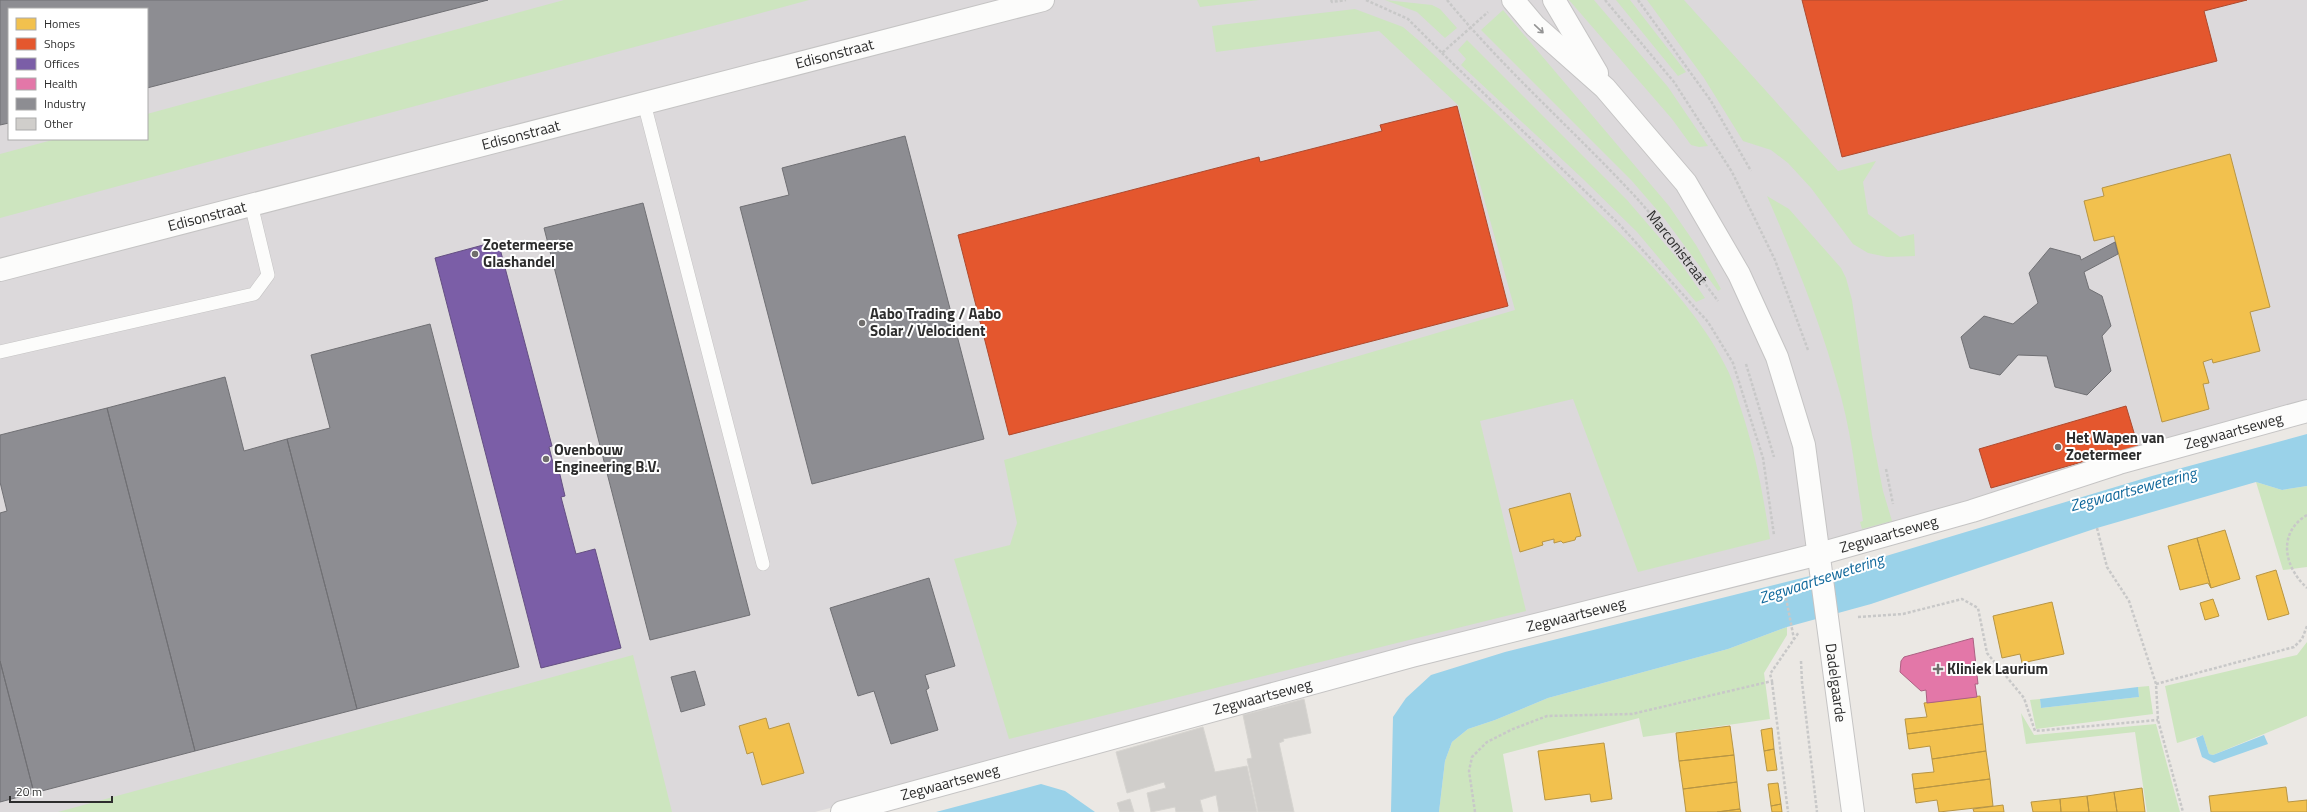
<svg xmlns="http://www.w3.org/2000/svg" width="2307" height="812" font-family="'Titillium Web',sans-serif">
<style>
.industrial{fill:#dcd9db;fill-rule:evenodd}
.green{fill:#cde5bf}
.water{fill:#9ad2e9}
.homes{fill:#f2c14e;stroke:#b79544}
.shops{fill:#e4572e;stroke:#ad4a2e}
.offices{fill:#7b5ea7;stroke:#644f82}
.health{fill:#e377a8;stroke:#ac6183}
.industry{fill:#8d8d92;stroke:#707074}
.building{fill:#d0cecb;stroke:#d6d4d0}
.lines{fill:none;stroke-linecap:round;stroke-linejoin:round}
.service-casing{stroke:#c5c4c4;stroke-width:14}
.minor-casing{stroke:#c5c4c4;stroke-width:24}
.tertiary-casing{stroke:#c5c4c4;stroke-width:24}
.path{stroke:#c8c8c8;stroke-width:2.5;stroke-dasharray:3 2;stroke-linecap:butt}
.service{stroke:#fcfcfb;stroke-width:13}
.minor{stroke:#fcfcfb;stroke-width:22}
.tertiary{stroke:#fcfcfb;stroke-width:22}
.oneway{stroke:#949494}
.poi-dot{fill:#706e6d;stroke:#fff;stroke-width:1.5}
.labels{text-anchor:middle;stroke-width:4;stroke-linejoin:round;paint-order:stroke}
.street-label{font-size:15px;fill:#2d2d2d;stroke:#fff}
.poi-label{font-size:15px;font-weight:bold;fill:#2d2d2d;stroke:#fff;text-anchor:start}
.water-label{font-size:16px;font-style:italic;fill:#12699c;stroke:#fff}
</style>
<rect width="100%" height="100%" fill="#ebe8e4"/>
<path class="industrial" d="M0 0H2307V407L1853 539 815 812H0ZM9 9H147V139H9Z"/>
<path class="green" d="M564 0H809L0 218V154L56 139H147V114Z
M1197 0H1259L1200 7Z
M1385 0 1432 5 1440 9 1457 28 1445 38 1417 12Z
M1569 0H1594L1668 87 1708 146 1699 147 1691 145 1672 119Z
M1616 0H1630L1686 72 1678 76Z
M1647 0H1684L1838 171 1876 161 1863 182 1868 214 1900 237 1914 234 1915 256 1887 257 1868 253 1853 244 1811 188 1788 163 1771 150 1743 141 1704 78Z
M1355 9 1403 27 1417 39C1478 96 1539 153 1598 212 1646 259 1700 311 1729 373 1734 384 1736 395 1740 406 1755 450 1763 494 1770 539L1638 572 1573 399 1480 421 1526 611 1009 739 954 559 1010 545 1017 523 1004 460 1515 310 1458 105 1379 31 1216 52 1212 26Z
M1503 10 1669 206 1696 245 1721 289 1718 291 1664 218 1632 181 1481 30Z
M1467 40 1627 200 1677 258 1705 298 1696 302 1637 232 1582 178 1461 65 1466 59 1458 50Z
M1767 196 1789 209 1841 268 1846 278 1852 300 1872 435 1883 491 1892 521 1862 529 1860 522 1863 521C1856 476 1851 430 1838 386 1820 321 1794 258 1767 196Z
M2256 482 2282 490 2307 486V567L2283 570Z
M1787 627V635L1764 673 1770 719 1643 737 1639 718 1503 754 1513 812H1439L1445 761 1452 742 1468 729 1495 720 1548 698 1728 649Z
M2307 642V716L2213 755 2209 754 2203 735 2177 743 2165 686 2297 655Z
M633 655 672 812H58Z
M2149 686 2153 714 2036 729 2030 700 2040 699 2041 708 2139 697 2138 687Z
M2021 713 2034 735 2156 724 2180 812H2147L2135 732 2026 744Z"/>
<path class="water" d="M2307 434V486L2282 490 2256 482 2097 528 1871 604 1787 627 1728 649 1548 698 1495 720 1468 729 1452 742 1445 761 1439 812H1391L1393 717 1406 698 1431 675 1505 652 1866 562 2152 476Z
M2138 687 2139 697 2041 708 2040 699Z
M2203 735 2209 754 2213 755 2264 735 2268 744 2214 763 2202 757 2196 738Z
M1041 784 1065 791 1095 812H936Z"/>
<path class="homes" d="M2230 154 2270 307 2250 312 2260 351 2213 363 2212 359 2203 362 2209 383 2203 384 2209 409 2162 422 2114 236 2094 241 2084 201 2104 196 2102 188Z
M1570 493 1581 536 1576 537 1575 540 1563 543 1561 541 1554 543V539L1542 542 1543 545 1520 552 1509 509Z
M2225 530 2240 579 2211 588 2197 538Z
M2197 538 2211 588 2208 583 2180 590 2168 546Z
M2276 570 2289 614 2268 620 2256 576Z
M2213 599 2219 616 2205 620 2200 603Z
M2052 602 2064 654 2022 663 2020 654 2002 658 1993 616Z
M1980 696 1983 724 1907 734 1905 719 1927 717 1924 703Z
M766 718 769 729 789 723 804 773 762 785 753 752 747 754 739 726Z
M1983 724 1986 751 1932 759 1930 746 1909 749 1907 734Z
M1730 726 1734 755 1679 761 1676 733Z
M1772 728 1774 749 1764 751 1761 730Z
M1604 743 1612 799 1591 802 1590 794 1545 800 1538 751Z
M1774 749 1777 770 1767 771 1764 751Z
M1986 751 1990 779 1914 789 1912 774 1934 772 1932 759Z
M1734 755 1737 782 1683 789 1679 761Z
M1990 779 1993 806 1939 812 1937 800 1916 803 1914 789Z
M1737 782 1740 809 1717 812H1686L1683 789Z
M1778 783 1781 804 1771 806 1768 784Z
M2286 787 2288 802 2307 800V812H2211L2209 796Z
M2142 788 2145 812H2117L2114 792Z
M2114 792 2117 812H2089L2087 796Z
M2087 796 2089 812H2061L2060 799Z
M2060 799 2061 812H2033L2031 802Z
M1781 804 1782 812H1772L1771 806Z
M2003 805 2004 812H1974L1973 809Z
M1740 809 1741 812H1717Z"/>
<path class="shops" d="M1802 0H2247L2204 11 2217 61 1842 157Z
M1457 106 1508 306 1009 435 958 235 1259 157 1260 162 1382 131 1380 125Z
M2126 406 2138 446 1991 488 1979 449Z"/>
<path class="offices" d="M498 241 552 446 549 447 553 463 557 462 565 496 561 497 576 554 595 549 621 648 541 668 435 258Z"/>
<path class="health" d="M1973 638 1978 684H1975L1977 697 1927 703 1926 690 1921 691 1900 672 1901 661 1904 657Z"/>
<path class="industry" d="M0 0H488L147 88V9H9V123L0 125Z
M905 136 984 439 812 484 740 207 789 195 782 168Z
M643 203 750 615 650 640 544 228Z
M2115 242 2118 254 2084 272 2089 289 2102 296 2111 326 2102 336 2111 371 2087 395 2055 387 2047 356 2018 355 2000 375 1970 368 1961 337 1984 316 2013 324 2038 303 2029 273 2050 248 2080 256 2081 260Z
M430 324 519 667 357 709 287 439 330 428 311 355Z
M225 377 244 451 287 439 357 709 195 751 107 408Z
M107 408 195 751 34 793 0 661V513L7 511 0 482V435Z
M929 578 955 666 925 675 929 688 926 690 938 730 891 744 874 691 858 696 830 608Z
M0 661 34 793 0 802Z
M695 671 705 705 681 712 671 677Z"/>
<path class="building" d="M1304 699 1311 733 1283 739 1284 741 1279 743 1294 812H1258L1247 759 1252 758 1243 715Z
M1203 727 1215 772 1247 766 1257 812H1219L1216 795 1200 800 1203 812H1176L1175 807 1151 812 1147 793 1166 788 1164 782 1127 793 1116 752Z
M1130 799 1134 812H1120L1117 803Z"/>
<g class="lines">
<g class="service-casing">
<path id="service" d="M644 103 763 564
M0 352 254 294 268 275 251 204"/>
</g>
<g class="minor-casing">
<g id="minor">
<path id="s2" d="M842 812 1412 656 1819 554 1972 511 2119 463 2307 411"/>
</g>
</g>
<g class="tertiary-casing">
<g id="tertiary">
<path id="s3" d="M1513 0 1535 26 1605 88 1686 183 1739 274 1777 357 1804 445 1853 812"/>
<path d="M1554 0 1597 73"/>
<path id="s4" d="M0 270 1043 0"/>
</g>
</g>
<g class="path">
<path d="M1331 0 1332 2 1346 0"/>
<path d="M1366 0 1408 19 1442 53 1488 12"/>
<path id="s1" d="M1447 0C1504 69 1570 127 1631 192 1663 226 1690 264 1718 301"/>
<path d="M1605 0 1674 82 1732 172 1775 260 1808 350"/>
<path d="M1638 0 1711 101 1751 171"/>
<path d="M1442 53 1619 224 1708 322 1733 363 1763 458 1774 535"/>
<path d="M1746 364 1774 457"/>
<path d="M1886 469 1893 504"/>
<path d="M2307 515C2277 533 2284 567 2307 588"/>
<path d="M2097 528 2107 567 2129 601 2156 684 2158 720 2183 812"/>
<path d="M1785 593 1794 639"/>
<path d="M1858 617 1903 614 1962 599 1978 608 1987 653 2024 698 2035 731 2158 720"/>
<path d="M1801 661 1802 682 1817 812"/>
<path d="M1772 682 1788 812"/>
<path d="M2156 684 2294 647 2302 639 2307 626"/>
<path d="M1475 812 1469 771 1472 757 1487 742 1513 729 1547 716 1632 714 1772 681 1770 674 1799 632"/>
</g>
<use href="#service" class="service"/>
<use href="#minor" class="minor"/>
<use href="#tertiary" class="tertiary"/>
</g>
<defs><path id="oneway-shaft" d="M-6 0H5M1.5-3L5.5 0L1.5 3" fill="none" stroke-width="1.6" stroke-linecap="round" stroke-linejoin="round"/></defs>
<use class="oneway" href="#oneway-shaft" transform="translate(1539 29) rotate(43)"/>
<g class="poi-dot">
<circle cx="475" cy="254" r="4"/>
<circle cx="862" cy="323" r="4"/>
<circle cx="2058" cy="447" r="4"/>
<circle cx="546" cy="459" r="4"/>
<path d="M1936 663h4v4h4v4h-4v4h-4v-4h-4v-4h4z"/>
</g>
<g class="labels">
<g class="street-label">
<text dy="5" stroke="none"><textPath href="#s4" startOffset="862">Edisonstraat</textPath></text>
<text dy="5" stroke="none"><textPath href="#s4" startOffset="538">Edisonstraat</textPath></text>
<text dy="5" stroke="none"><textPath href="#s4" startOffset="214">Edisonstraat</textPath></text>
<text dy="5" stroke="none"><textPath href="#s1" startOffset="338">Marconistraat</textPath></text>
<text dy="5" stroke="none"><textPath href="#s2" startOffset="1443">Zegwaartseweg</textPath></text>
<text dy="5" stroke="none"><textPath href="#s2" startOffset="1083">Zegwaartseweg</textPath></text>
<text dy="5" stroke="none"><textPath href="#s2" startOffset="760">Zegwaartseweg</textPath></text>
<text dy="5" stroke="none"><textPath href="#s3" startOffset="781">Dadelgaarde</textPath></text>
<text dy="5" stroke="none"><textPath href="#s2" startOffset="436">Zegwaartseweg</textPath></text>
<text dy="5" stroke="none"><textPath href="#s2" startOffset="112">Zegwaartseweg</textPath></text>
</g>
<g class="poi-label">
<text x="483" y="250">Zoetermeerse<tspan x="483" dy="17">Glashandel</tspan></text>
<text x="870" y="319">Aabo Trading / Aabo<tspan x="870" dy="17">Solar / Velocident</tspan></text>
<text x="2066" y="443">Het Wapen van<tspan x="2066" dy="17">Zoetermeer</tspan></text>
<text x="554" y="455">Ovenbouw<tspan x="554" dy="17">Engineering B.V.</tspan></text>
<text x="1947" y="674">Kliniek Laurium</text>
</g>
<g class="water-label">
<text transform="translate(2133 489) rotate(-15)" y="6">Zegwaartsewetering</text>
<text transform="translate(1821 578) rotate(-18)" y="6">Zegwaartsewetering</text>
</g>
</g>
<rect x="8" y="8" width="140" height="132" fill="#ffffff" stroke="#ababab"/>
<rect x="16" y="18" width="20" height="12" fill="#f2c14e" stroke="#ababab"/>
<text x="44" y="28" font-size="12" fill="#2d2d2d">Homes</text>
<rect x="16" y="38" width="20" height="12" fill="#e4572e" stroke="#ababab"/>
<text x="44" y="48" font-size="12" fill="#2d2d2d">Shops</text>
<rect x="16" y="58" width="20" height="12" fill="#7b5ea7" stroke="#ababab"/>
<text x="44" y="68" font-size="12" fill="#2d2d2d">Offices</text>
<rect x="16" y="78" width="20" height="12" fill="#e377a8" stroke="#ababab"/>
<text x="44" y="88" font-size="12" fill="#2d2d2d">Health</text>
<rect x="16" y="98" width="20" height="12" fill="#8d8d92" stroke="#ababab"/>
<text x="44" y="108" font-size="12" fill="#2d2d2d">Industry</text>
<rect x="16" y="118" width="20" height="12" fill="#d0cecb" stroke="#ababab"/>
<text x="44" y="128" font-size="12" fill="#2d2d2d">Other</text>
<path d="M10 796v6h102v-6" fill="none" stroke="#2d2d2d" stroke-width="2"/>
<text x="16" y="796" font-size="12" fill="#2d2d2d" stroke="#ffffff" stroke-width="3" paint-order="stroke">20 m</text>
</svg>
